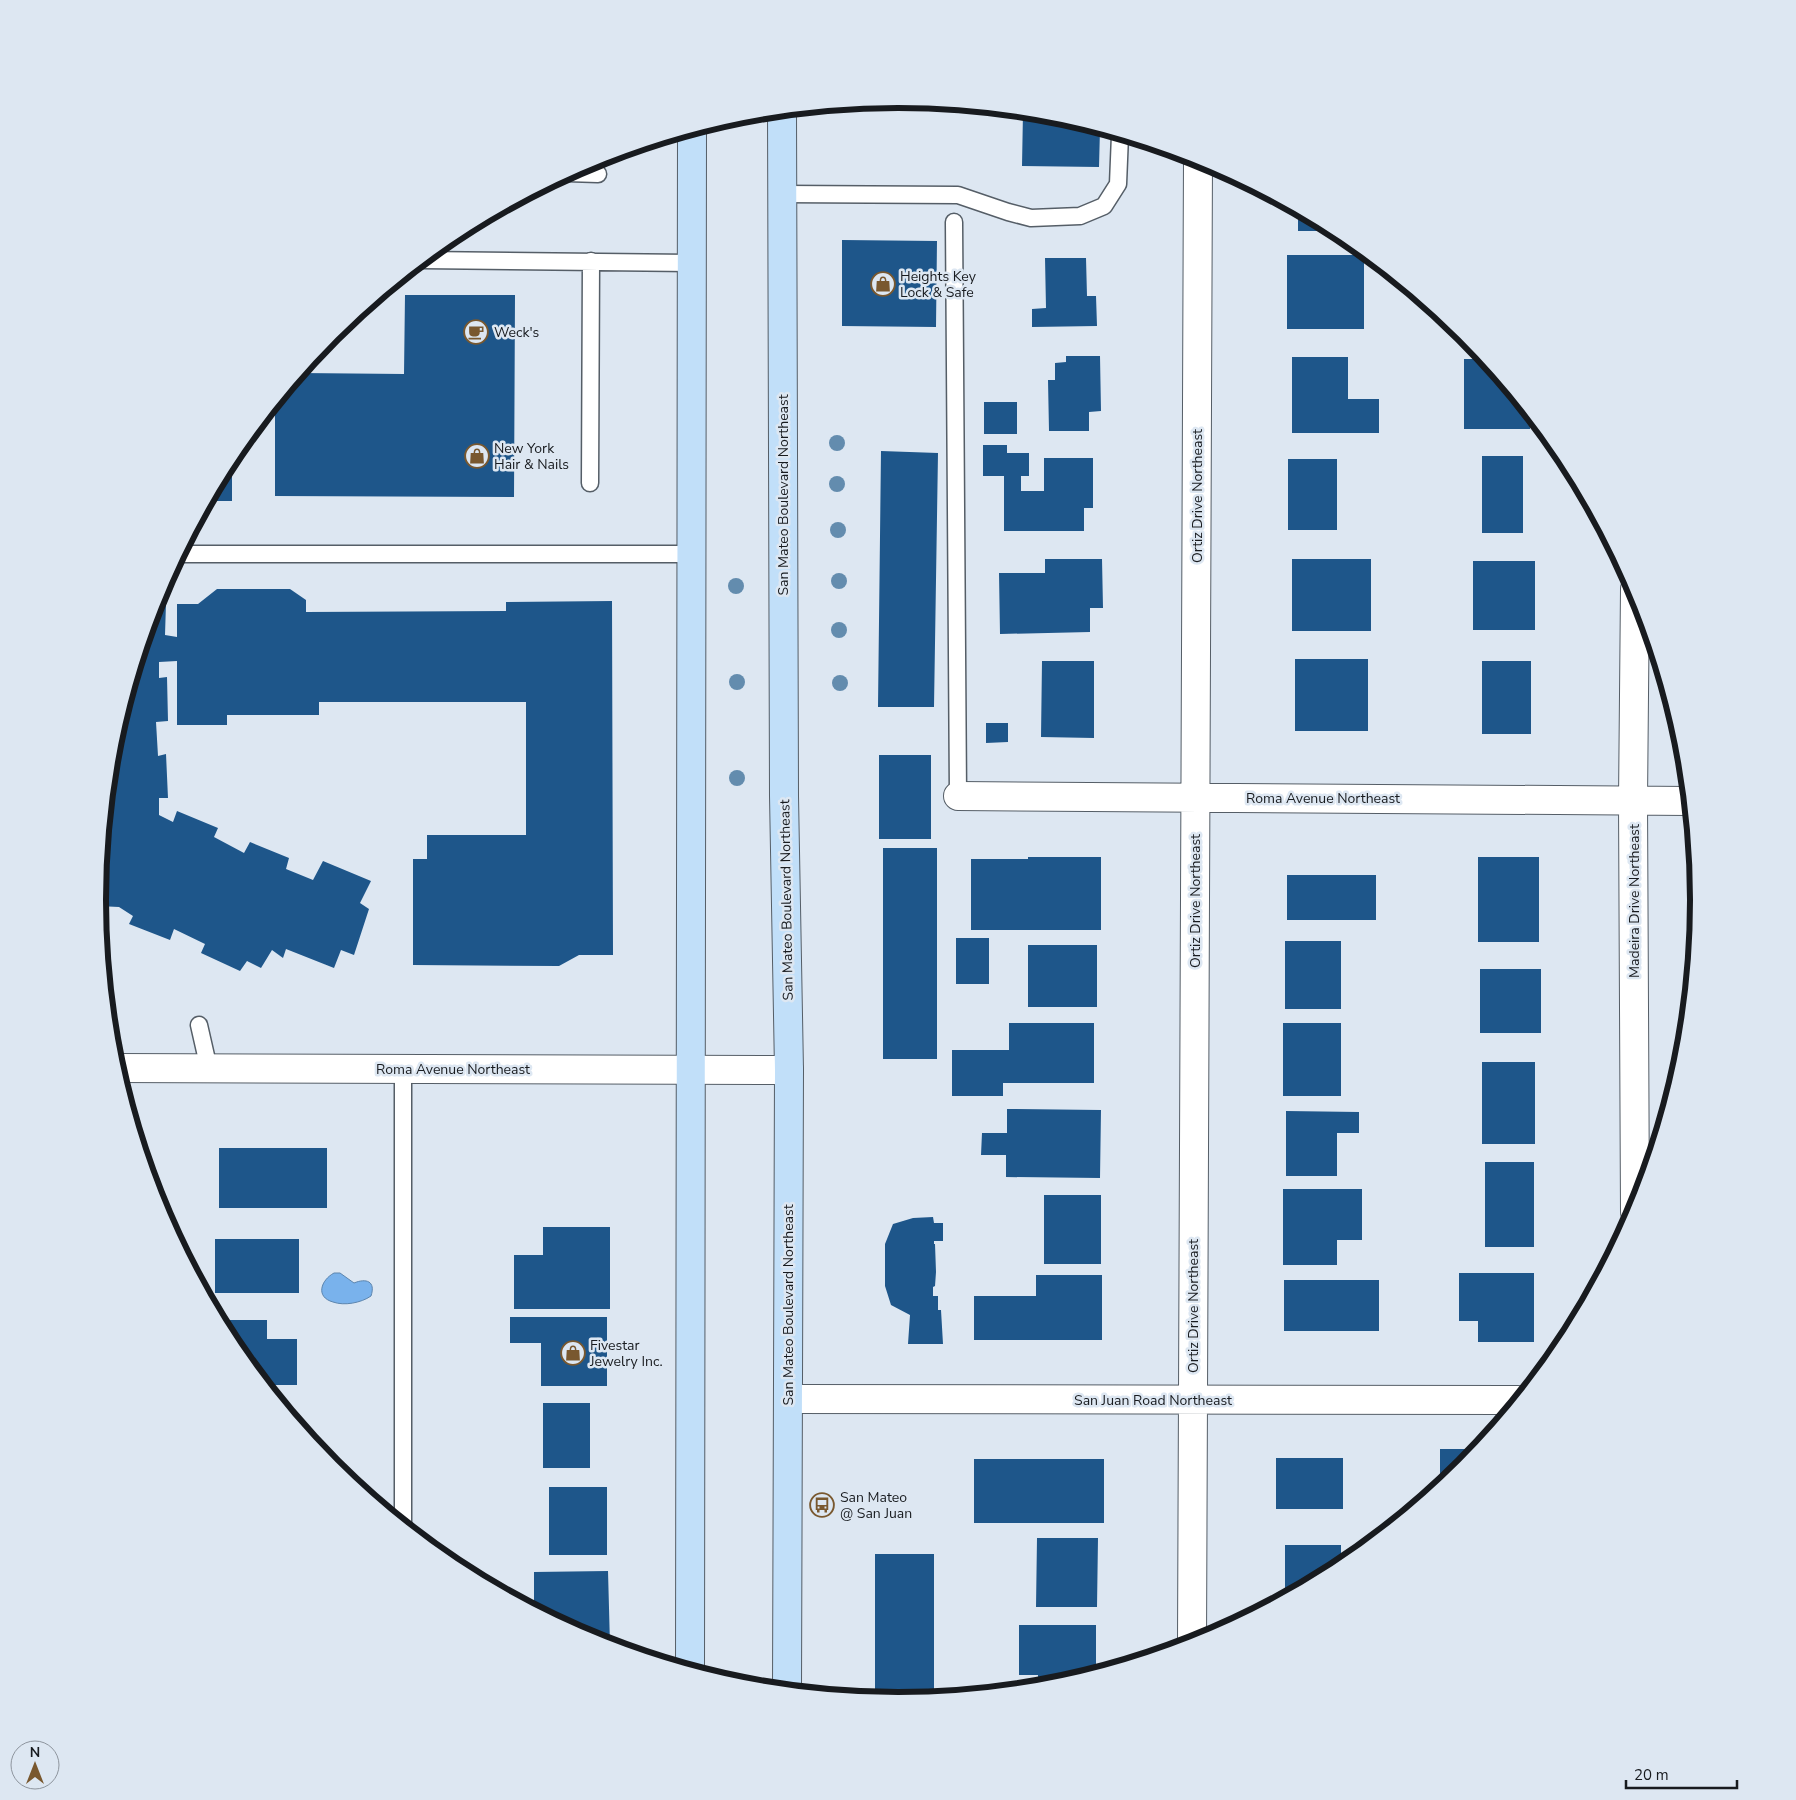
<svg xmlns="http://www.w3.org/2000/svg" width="1796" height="1800" font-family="'Nunito Sans',sans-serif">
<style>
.water{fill:#79b2ec;stroke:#5c85ae}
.building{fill:#1e568a}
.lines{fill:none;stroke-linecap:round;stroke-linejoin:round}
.lane-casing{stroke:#555e67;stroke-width:19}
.street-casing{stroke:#555e67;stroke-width:30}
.secondary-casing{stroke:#555e67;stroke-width:30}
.lane{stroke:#fff;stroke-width:16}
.street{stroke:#fff;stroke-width:28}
.secondary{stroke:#c1dff9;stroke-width:28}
.tree{fill:#638cae}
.labels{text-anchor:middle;stroke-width:5;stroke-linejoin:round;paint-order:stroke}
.poi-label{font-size:14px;fill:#181b1f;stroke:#dde7f2;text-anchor:start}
.street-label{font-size:14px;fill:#181b1f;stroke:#dde7f2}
.rim{fill:none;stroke:#181b1f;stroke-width:6}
</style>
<rect width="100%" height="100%" fill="#dde7f2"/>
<path class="water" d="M334 1273H340L354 1283C366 1278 376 1281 371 1296 361 1303 344 1306 333 1302 315 1297 321 1280 334 1273Z"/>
<path class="building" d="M1023 112 1054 115 1100 129 1099 167 1022 166Z
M1298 211 1336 231H1298Z
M842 240 937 241 936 327 842 326Z
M1287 255H1364V329H1287Z
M1045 258H1086L1087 296H1096L1097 326 1032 327V309L1046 308Z
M405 295H515L514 497 275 496V403L300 373 404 374Z
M1066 356H1100L1101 411 1089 412V431H1049L1048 380H1055V363L1066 362Z
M1292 357H1348V399H1379V433H1292Z
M1464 359H1484L1530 414V429H1464Z
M984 402H1017V434H984Z
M983 445H1007V453H1029V476H1021V491H1044V458H1093V508H1084V531H1004V476H983Z
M881 451 938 453 934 707H878Z
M1482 456H1523V533H1482Z
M232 457V501H208Z
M1288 459H1337V530H1288Z
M1045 559H1102L1103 608H1090V632L1000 634 999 573H1045Z
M1292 559H1371V631H1292Z
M1473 561H1535V630H1473Z
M217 589H290L306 600V612L506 611V602L612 601 613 955H579L559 966 413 965V859H427V835H526V702H319V715H227V725H177V661L159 662V678L167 677 168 721 156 722 158 756 166 754 168 798H159V815L173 822 177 811 218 828 214 837 244 853 250 842 289 858 286 869 313 880 323 861 371 881 360 903 369 909 354 955 341 950 334 968 286 949 283 958 272 950 261 968 247 961 240 971 201 953 205 944 174 929 170 940 129 924 133 916 119 907 98 906 113 744 156 603H166L165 635 177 637V604H198Z
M1295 659H1368V731H1295Z
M1042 661H1094V738L1041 737Z
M1482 661H1531V734H1482Z
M986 723H1008V742L986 743Z
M879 755H931V839H879Z
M883 848H937V1059H883Z
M1028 857H1101V930H971V859H1028Z
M1478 857H1539V942H1478Z
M1287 875H1376V920H1287Z
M956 938H989V984H956Z
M1285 941H1341V1009H1285Z
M1028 945H1097V1007H1028Z
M1480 969H1541V1033H1480Z
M1009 1023H1094V1083H1003V1096H952V1050H1009Z
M1283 1023H1341V1096H1283Z
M1482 1062H1535V1144H1482Z
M1007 1109 1101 1110 1100 1178 1006 1177V1155H981L982 1133H1007Z
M1286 1111 1359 1112V1133H1337V1176H1286Z
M219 1148H327V1208H219Z
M1485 1162H1534V1247H1485Z
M1283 1189H1362V1240H1337V1265H1283Z
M1044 1195H1101V1264H1044Z
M933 1217 934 1223H943V1241H934V1244H935L936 1272 935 1286 933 1287V1296H938V1310H941L943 1344H908L910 1315 891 1305 885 1286V1244L893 1224 913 1218Z
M543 1227H610V1309H514V1255H543Z
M215 1239H299V1293H215Z
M1459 1273H1534V1342H1478V1321H1459Z
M1036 1275H1102V1340H974V1296H1036Z
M1284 1280H1379V1331H1284Z
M510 1317H607V1386H541V1343H510Z
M219 1320H267V1339H297V1385H265L232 1344Z
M543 1403H590V1468H543Z
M1440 1449H1478L1464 1466 1440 1486Z
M1276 1458H1343V1509H1276Z
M974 1459H1104V1523H974Z
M549 1487H607V1555H549Z
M1037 1538H1098L1097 1607H1036Z
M1285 1545H1341V1567L1285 1596Z
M875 1554H934V1697L898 1700 875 1698Z
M608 1571 610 1645 591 1639 534 1609V1572Z
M1019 1625H1096V1672L1054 1685 1038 1687V1675H1019Z"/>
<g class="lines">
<g class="lane-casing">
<path id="lane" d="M567 173 598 174
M782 194 958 195 1008 212 1031 218 1080 216 1104 206 1118 184 1120 135
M954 222 958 796
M422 260 691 263
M590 483 591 261
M180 554H691
M199 1025 209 1069
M403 1069V1525"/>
</g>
<g class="street-casing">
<path id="street" d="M958 796 1689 801
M116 1068 789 1070
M1635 1212 1633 801 1635 589
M788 1399 1518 1400
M1192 1643 1198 159"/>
</g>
<g class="secondary-casing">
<path id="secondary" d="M782 111 784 796 789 1070 787 1690
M690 1669 692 130"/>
</g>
<use href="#lane" class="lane"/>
<use href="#street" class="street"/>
<use href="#secondary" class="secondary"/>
</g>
<g class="tree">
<circle cx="837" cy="443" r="8"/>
<circle cx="837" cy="484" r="8"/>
<circle cx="838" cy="530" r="8"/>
<circle cx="839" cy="581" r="8"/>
<circle cx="736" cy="586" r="8"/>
<circle cx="839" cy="630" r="8"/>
<circle cx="737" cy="682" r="8"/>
<circle cx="840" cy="683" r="8"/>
<circle cx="737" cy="778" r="8"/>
</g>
<defs>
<g id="shop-ring" transform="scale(1.25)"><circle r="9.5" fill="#dde7f2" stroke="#79582f" stroke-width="1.5"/><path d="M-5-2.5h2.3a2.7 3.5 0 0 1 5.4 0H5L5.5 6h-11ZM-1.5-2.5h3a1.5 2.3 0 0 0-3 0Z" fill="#79582f"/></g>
<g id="cafe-ring" transform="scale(1.25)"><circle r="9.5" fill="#dde7f2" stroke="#79582f" stroke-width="1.5"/><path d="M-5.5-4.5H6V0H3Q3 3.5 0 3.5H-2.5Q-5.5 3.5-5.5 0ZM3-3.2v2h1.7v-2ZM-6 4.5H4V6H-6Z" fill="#79582f"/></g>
<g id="bus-ring" transform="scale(1.25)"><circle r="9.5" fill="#dde7f2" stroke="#79582f" stroke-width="1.5"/><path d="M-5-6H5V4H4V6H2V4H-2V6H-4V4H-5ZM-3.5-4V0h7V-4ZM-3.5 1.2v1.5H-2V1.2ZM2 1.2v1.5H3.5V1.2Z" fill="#79582f"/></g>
</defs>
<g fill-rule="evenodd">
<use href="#shop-ring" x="883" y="284"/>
<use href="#cafe-ring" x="476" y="332"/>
<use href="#shop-ring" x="477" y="456"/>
<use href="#shop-ring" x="573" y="1353"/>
<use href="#bus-ring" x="822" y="1505"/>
</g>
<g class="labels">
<g class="poi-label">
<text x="900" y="281">Heights Key<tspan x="900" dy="16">Lock &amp; Safe</tspan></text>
<text x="494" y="337">Weck's</text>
<text x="494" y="453">New York<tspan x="494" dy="16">Hair &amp; Nails</tspan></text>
<text x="590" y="1350">Fivestar<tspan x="590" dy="16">Jewelry Inc.</tspan></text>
<text x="840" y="1502">San Mateo<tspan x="840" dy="16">@ San Juan</tspan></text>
</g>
<g class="street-label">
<text transform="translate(783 495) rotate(-90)" y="5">San Mateo Boulevard Northeast</text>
<text transform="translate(1197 496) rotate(-90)" y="5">Ortiz Drive Northeast</text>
<text x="1323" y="803">Roma Avenue Northeast</text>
<text transform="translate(786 900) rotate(-91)" y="5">San Mateo Boulevard Northeast</text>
<text transform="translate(1195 901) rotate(-90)" y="5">Ortiz Drive Northeast</text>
<text transform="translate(1634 901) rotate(-90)" y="5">Madeira Drive Northeast</text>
<text x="453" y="1074">Roma Avenue Northeast</text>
<text transform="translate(788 1305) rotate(-90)" y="5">San Mateo Boulevard Northeast</text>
<text transform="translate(1193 1306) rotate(-90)" y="5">Ortiz Drive Northeast</text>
<text x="1153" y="1405">San Juan Road Northeast</text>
</g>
</g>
<path d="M0 0H1796V1800H0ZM106 900a792 792 0 1 1 1584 0a792 792 0 1 1-1584 0Z" fill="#dde7f2" fill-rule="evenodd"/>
<path class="rim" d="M106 900a792 792 0 1 1 1584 0a792 792 0 1 1-1584 0Z"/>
<g transform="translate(35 1765)"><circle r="24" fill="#dde7f2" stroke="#8e959e"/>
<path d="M0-4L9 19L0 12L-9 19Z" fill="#79582f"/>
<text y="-8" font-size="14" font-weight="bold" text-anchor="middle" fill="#181b1f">N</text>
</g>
<path d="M1626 1780v8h111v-8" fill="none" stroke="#181b1f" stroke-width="2.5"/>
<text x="1634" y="1780" font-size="15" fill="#181b1f" stroke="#dde7f2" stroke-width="4" paint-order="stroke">20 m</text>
</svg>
